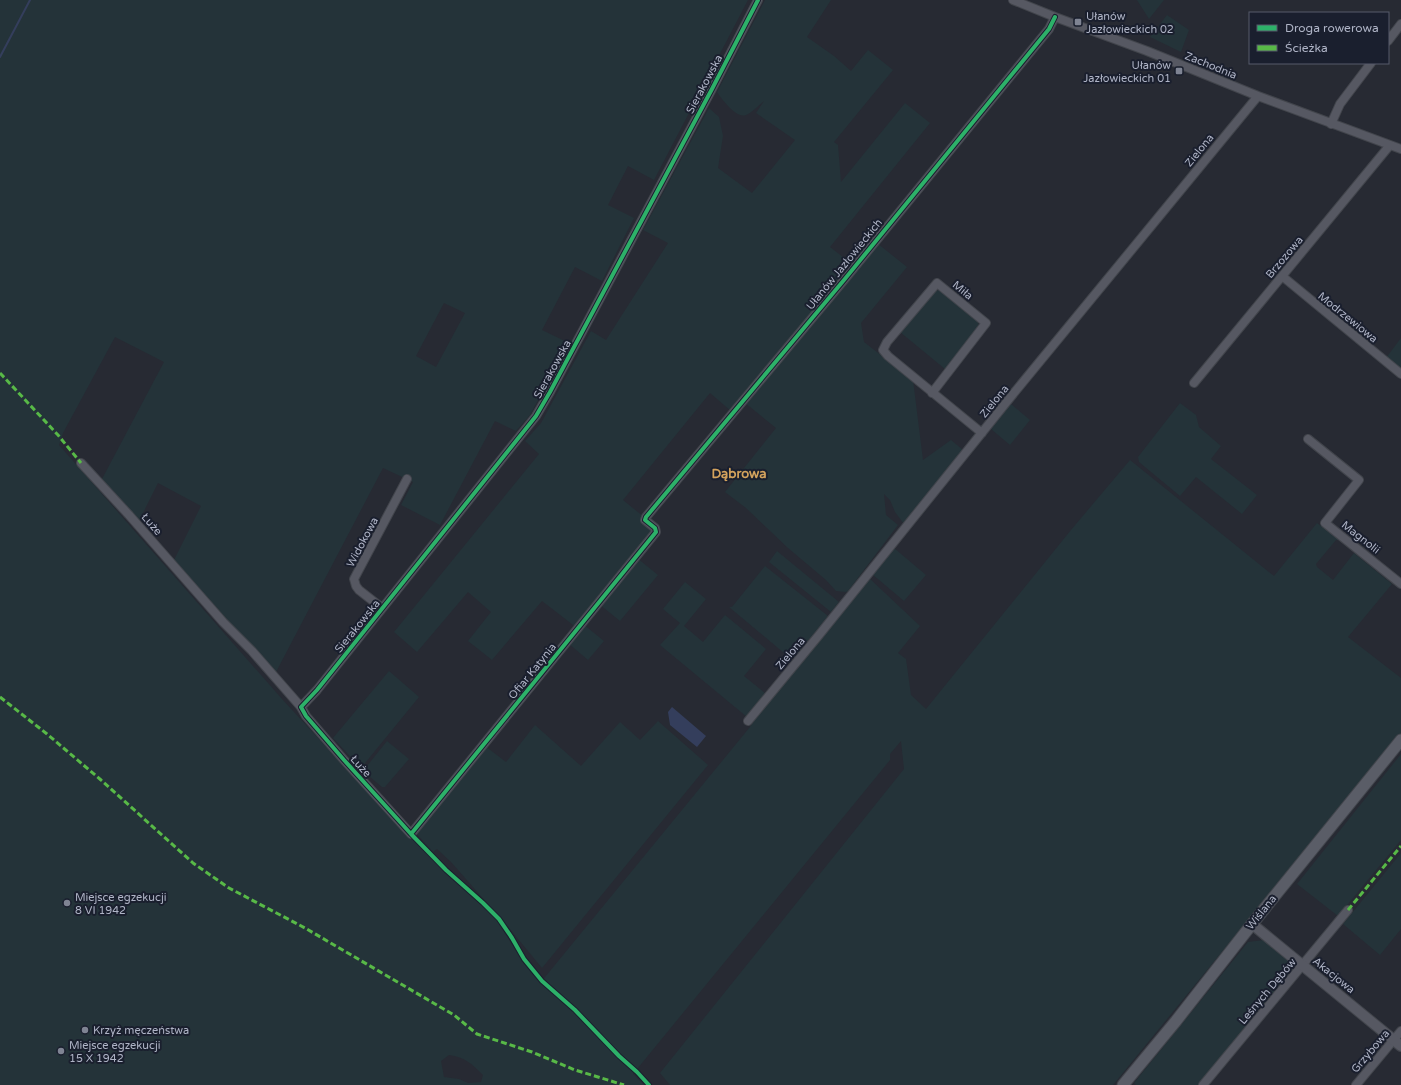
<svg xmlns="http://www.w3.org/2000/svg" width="1401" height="1085" font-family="'Varela Round',sans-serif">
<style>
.green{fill:#243339;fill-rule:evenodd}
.water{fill:#343e5c}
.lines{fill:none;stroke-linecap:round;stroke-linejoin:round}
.stream{stroke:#343e5c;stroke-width:2}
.minor-casing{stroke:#42454c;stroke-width:10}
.tertiary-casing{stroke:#42454c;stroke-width:12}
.secondary-casing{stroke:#42454c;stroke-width:13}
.minor{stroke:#565862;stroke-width:8}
.tertiary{stroke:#565862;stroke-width:10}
.secondary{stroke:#5a5d67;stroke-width:11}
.quiet{stroke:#58b947;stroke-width:3;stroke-dasharray:6 3;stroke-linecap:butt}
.cycleway-casing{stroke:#1a1f2e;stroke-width:6}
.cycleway{stroke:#2db169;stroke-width:4}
.poi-dot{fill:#7f8493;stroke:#1a1f2e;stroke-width:1.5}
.labels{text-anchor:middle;stroke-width:4;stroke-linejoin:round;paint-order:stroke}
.poi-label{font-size:11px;fill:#afb4c6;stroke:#1a1f2e;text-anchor:start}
.street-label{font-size:11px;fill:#afb4c6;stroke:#1a1f2e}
.quarter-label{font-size:13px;font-weight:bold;fill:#d3a25d;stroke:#1a1f2e}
</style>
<rect width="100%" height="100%" fill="#272a33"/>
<path class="green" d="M0 0H748L654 180 628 166 608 205 634 218 602 281 575 267 542 330 569 343 530 415 516 431 495 421 440 525 401 505 413 482 383 468 275 674 174 560 201 506 158 483 139 521 102 479 164 362 115 337 63 433 59 445 282 699 377 802 430 856 494 916 525 965 541 982 750 727 768 700 868 577 920 626 898 653 906 659 911 695 926 709 1071 530 1130 460 1274 576 1317 523 1339 540H1336L1316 564 1317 567 1333 580 1354 553 1392 584 1348 637 1401 678V733L1113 1085H670L660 1073 904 769 901 741 890 754V760L633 1074 644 1085H0ZM444 303 465 313 436 367 416 356ZM449 1055C465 1057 472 1064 483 1075L481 1082 468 1083 459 1079 444 1077 441 1061Z
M765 0H831L807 37 834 56 851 71 868 50 893 70 834 142 838 145 841 182 905 103 930 123 830 247 852 264 731 411 710 393 623 500 644 517 654 532 577 628 542 601 492 660 468 641 491 612 468 592 417 652 394 632 539 454 525 441 541 423 591 331 606 340 668 243 643 230 709 108 719 117 723 136 718 168 752 193 795 140 756 113 764 101C759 105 750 114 746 115 736 119 721 98 717 92Z
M1137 0H1164L1149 19Z
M1167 15 1189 30 1181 52 1150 37Z
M877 243 907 267 861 323 864 342 913 380 923 460 951 440 963 450 904 524 895 512 890 500 884 494 886 515 898 525 848 591 846 592 836 591 826 580 788 548 746 508 725 492 776 428 744 402Z
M941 290 978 320 979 329 945 369 900 332 934 291Z
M1401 338V371L1386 358Z
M1180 403 1196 415 1199 427 1221 446 1211 459 1257 495 1242 514 1196 477 1180 496 1139 462 1138 457Z
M1011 404 1030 420 1010 445 991 429Z
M894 548 926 575 904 601 872 574Z
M777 551 839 602 831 612 769 562Z
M637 558 658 575 620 621 599 604Z
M765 566 828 616 794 658H790L729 607H732Z
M685 582 706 599 684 626 703 642 725 615 766 649 744 676 766 694 747 717 660 645 680 623 663 609Z
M583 624 604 641 588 660 568 643Z
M389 671 419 697 361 768 333 738Z
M658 721 708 765 542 968 509 928 451 862 437 849 433 852 415 832 485 746 506 762 535 725 581 766 620 722 640 740Z
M387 741 409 759 385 787H382L363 771Z
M1401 754V840L1338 916 1297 884Z
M1401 853V929L1380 955 1343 924Z
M1264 940 1296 966 1199 1085H1136L1134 1083 1248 942Z"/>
<path class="water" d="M672 707 706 736 697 747 670 725 668 712Z"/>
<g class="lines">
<path class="stream" d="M0 57 30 0"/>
<g class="minor-casing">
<path id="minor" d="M1013 0 1055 17 1147 51 1258 96 1401 149
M1388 41 1401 24
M1331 124 1340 104 1371 63
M1282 276 1401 374
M1194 383 1390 145
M932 393 986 323 937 283 887 342 883 350 888 356 982 433
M1308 439 1359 480 1325 523 1401 584
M81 463 129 515 223 622 252 651 301 707 306 716 344 760 411 834 656 532 655 528 645 520 646 517 844 280 1049 29 1055 17
M382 608 359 590 356 586 354 579 407 479
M301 707 317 690 536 416 550 392 712 89 758 0
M748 721 819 635 1009 399 1258 96
M1203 1085 1348 910
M1356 1085 1401 1031"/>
</g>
<g class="tertiary-casing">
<path id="tertiary" d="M1252 924 1401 1046"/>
</g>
<g class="secondary-casing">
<path id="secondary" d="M1123 1085 1176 1021 1252 924 1401 740"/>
</g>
<use href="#minor" class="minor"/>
<use href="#tertiary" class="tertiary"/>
<use href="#secondary" class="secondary"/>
<path class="quiet" d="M0 373 58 435 81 463
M0 697 47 734 101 780 193 863 229 888 305 928 454 1015 477 1034 532 1052 575 1070 624 1085
M1348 910 1401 846"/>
<g class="cycleway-casing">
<path id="cycleway" d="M411 834 656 532 655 528 645 520 646 517 844 280 1049 29 1055 17
M649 1085 637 1072 619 1056 575 1010 542 981 524 959 512 938 499 919 483 903 446 870 411 834 344 760 306 716 301 707 317 690 536 416 550 392 712 89 758 0"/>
</g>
<use href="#cycleway" class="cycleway"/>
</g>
<g class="poi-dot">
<rect x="1074" y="18" width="8" height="8" rx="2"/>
<rect x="1175" y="67" width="8" height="8" rx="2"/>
<circle cx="67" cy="903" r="4"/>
<circle cx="85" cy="1030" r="4"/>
<circle cx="61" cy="1051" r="4"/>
</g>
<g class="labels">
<g class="poi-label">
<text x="1086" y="20">Ułanów<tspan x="1086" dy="13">Jazłowieckich 02</tspan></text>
<text x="1171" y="69" text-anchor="end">Ułanów<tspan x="1171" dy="13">Jazłowieckich 01</tspan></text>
<text x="75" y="901">Miejsce egzekucji<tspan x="75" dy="13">8 VI 1942</tspan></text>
<text x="93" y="1034">Krzyż męczeństwa</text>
<text x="69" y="1049">Miejsce egzekucji<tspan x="69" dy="13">15 X 1942</tspan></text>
</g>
<g class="street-label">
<text transform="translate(1211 65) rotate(22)" y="4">Zachodnia</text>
<text transform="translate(704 84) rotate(-62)" y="4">Sierakowska</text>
<text transform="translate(1199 150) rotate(-51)" y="4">Zielona</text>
<text transform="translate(1284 257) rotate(-50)" y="4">Brzozowa</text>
<text transform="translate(844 264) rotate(-51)" y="4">Ułanów Jazłowieckich</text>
<text transform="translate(963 290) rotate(39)" y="4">Miła</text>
<text transform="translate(1348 317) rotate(39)" y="4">Modrzewiowa</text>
<text transform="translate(552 369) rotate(-61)" y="4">Sierakowska</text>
<text transform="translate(994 401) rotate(-51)" y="4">Zielona</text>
<text transform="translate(152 524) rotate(49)" y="4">Łuże</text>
<text transform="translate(1361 537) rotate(38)" y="4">Magnolii</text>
<text transform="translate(362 542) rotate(-62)" y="4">Widokowa</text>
<text transform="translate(357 626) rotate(-51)" y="4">Sierakowska</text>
<text transform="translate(790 653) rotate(-50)" y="4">Zielona</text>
<text transform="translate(532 671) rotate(-51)" y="4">Ofiar Katynia</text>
<text transform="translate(361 766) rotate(48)" y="4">Łuże</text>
<text transform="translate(1261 912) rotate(-51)" y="4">Wiślana</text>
<text transform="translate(1334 975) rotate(39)" y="4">Akacjowa</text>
<text transform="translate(1267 991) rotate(-50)" y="4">Leśnych Dębów</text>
<text transform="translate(1370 1051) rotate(-50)" y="4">Grzybowa</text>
</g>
<g class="quarter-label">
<text x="739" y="478">Dąbrowa</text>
</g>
</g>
<rect x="1249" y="12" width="140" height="52" fill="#1a1f2e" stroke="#565b6b"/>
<rect x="1257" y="25" width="20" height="6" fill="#2db169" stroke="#565b6b"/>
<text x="1285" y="32" font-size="12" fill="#afb4c6">Droga rowerowa</text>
<rect x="1257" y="45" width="20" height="6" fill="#58b947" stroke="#565b6b"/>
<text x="1285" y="52" font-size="12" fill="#afb4c6">Ścieżka</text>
</svg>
